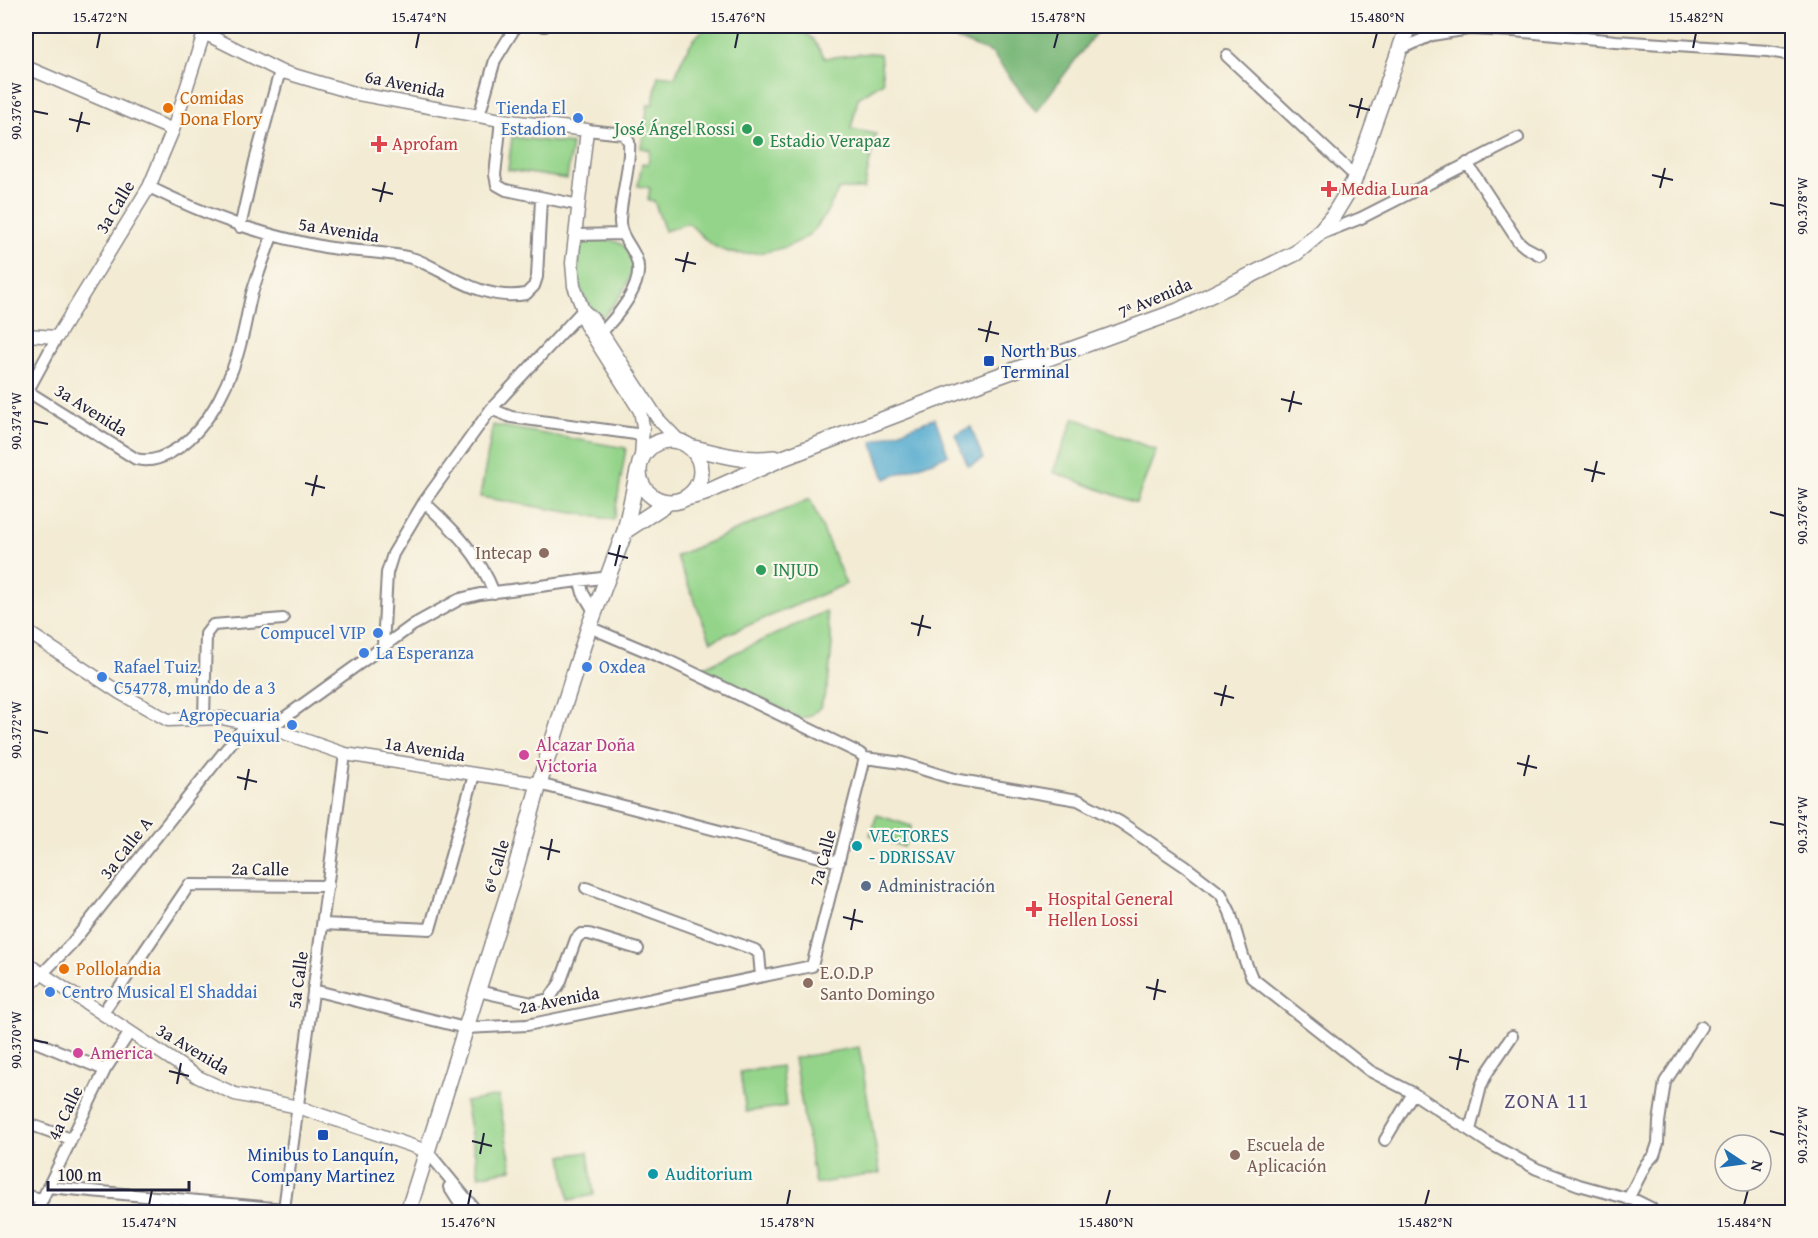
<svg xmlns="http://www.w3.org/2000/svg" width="1818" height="1238" font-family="'Gentium Book Plus',serif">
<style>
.green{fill:#94d48a;stroke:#5b7b62;stroke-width:1.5}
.forest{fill:#77b676;stroke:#4c6c58;stroke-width:1.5}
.water{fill:#50a8cd;stroke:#396584;stroke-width:1.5}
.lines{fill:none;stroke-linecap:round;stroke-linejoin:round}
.minor-casing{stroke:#8a8687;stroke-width:14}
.tertiary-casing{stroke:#8a8687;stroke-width:15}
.secondary-casing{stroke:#8a8687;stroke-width:18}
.minor{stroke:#fff;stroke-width:10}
.tertiary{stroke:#fff;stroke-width:12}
.secondary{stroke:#fff;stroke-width:15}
.ticks{fill:none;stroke:#22223b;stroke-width:2}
.food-dot{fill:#e8710a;stroke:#fbf7ec;stroke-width:2}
.shop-dot{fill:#3f7fe0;stroke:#fbf7ec;stroke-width:2}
.leisure-dot{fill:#2e9e5b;stroke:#fbf7ec;stroke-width:2}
.health-dot{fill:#e0444e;stroke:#fbf7ec;stroke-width:2}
.transit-dot{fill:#1a4fb4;stroke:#fbf7ec;stroke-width:2}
.education-dot{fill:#8d6e63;stroke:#fbf7ec;stroke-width:2}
.hotel-dot{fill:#d1479c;stroke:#fbf7ec;stroke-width:2}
.culture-dot{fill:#0f9aa8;stroke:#fbf7ec;stroke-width:2}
.service-dot{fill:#5c6f8a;stroke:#fbf7ec;stroke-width:2}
.labels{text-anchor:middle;stroke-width:4.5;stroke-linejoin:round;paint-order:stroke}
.street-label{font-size:18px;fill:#22223b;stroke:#fbf7ec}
.food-label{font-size:18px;fill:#c56008;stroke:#fbf7ec;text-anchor:start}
.shop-label{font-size:18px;fill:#366cbe;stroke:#fbf7ec;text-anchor:start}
.leisure-label{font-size:18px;fill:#27864d;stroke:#fbf7ec;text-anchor:start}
.health-label{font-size:18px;fill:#be3a42;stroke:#fbf7ec;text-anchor:start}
.transit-label{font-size:18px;fill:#164399;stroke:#fbf7ec;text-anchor:start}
.education-label{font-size:18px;fill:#785e54;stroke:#fbf7ec;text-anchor:start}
.hotel-label{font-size:18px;fill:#b23c85;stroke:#fbf7ec;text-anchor:start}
.culture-label{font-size:18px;fill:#0d838f;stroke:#fbf7ec;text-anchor:start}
.service-label{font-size:18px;fill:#4e5e75;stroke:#fbf7ec;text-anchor:start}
.quarter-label{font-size:21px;letter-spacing:1.5px;fill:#534b75;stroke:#fbf7ec}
.neatline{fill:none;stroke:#22223b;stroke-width:2}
.ticks-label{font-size:15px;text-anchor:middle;fill:#22223b}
</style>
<rect width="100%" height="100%" fill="#fbf7ec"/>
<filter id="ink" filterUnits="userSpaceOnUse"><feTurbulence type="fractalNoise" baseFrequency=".0167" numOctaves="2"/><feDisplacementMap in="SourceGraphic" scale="12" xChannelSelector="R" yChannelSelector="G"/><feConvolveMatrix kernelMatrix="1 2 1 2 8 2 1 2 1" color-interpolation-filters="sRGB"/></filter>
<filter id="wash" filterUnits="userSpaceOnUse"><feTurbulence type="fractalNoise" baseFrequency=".008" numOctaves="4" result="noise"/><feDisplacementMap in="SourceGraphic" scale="24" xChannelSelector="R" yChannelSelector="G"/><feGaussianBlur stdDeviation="1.35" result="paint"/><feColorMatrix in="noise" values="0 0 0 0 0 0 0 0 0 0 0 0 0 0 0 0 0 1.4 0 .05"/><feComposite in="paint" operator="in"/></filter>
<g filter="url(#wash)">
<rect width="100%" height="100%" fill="#f3ebd3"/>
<path class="green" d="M708 26H796L813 39 825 58 870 53 880 54 883 82 858 98 851 129 876 134 864 189H839C831 204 824 220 812 232 793 250 744 260 720 249 707 244 699 232 688 223L665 231 654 201 648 200 650 188 638 186 642 163 648 164 650 150 641 148 648 104H653L658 75 675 77C682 57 691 38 708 26Z
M512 137 572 144 567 179 508 170Z
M603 238C610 240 619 241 625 247 645 268 617 303 602 317 575 296 577 275 580 244L590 239Z
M1074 418 1156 450 1136 503 1053 472Z
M493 425 626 448 614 520 480 497Z
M810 499 846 584 711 641 676 556Z
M826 611 832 644 828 685 820 708 810 716 801 719 702 668Z
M877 815 911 826 904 847 870 835Z
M859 1047 880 1173 815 1184 794 1058Z
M781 1066 786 1106 746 1112 740 1072Z
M498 1096 512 1169 479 1176 465 1102Z
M588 1152 594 1195 569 1200 562 1156Z"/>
<path class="forest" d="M922 26H1101L1036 112 992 53Z"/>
<path class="water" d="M935 418 948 455 885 479 872 442Z
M971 427 983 459 968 466 955 434Z"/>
</g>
<g filter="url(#ink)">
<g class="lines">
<g class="minor-casing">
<path id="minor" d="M192 26 204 33 207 26
M543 26H545
M1401 49 1432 35 1469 29 1514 31 1616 41 1768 51 1792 55
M1227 56 1355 176
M479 116 495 60 516 26
M501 120 495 175 497 185 506 190 579 205
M587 130 624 134 629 142C631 167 621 194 620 220 619 235 631 245 636 258 647 284 614 320 597 337
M1467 163 1518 241 1525 247 1540 255
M149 187C208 216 260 235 325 247 352 252 385 251 411 258 420 260 427 265 436 269 464 284 492 300 526 294L534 286 537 277 541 199
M240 227 255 161 280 71
M575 235 623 234
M1318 235 1361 218 1518 138
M27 391 136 459C152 463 164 457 178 448 211 426 233 376 242 338 246 323 248 308 252 293 258 274 265 255 272 236
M26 394 57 337
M491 409 511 417 643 435
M424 502C453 529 480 555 494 593
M580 581 583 593 595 613
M589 627 667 660 859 753 865 758 902 763 954 779 1078 800 1120 822 1186 867 1221 894 1230 912 1243 956 1252 978 1370 1071 1413 1093 1487 1142 1537 1169 1579 1185 1637 1201 1651 1208 1653 1212
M383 646 387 573 393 554 424 502 491 409 583 310
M204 719 206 634 213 625 283 619
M270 728 413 625 460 599 480 594 609 577
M539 784 839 862
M586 888 755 950 759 954 761 976
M323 924 430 929 474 775
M26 989 43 973 72 943 247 723
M313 990 465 1028 527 1025 812 966 865 758
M478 991 532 1003 549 999 560 983 576 939 581 934H589L638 949
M102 1014 189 885 328 886
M26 1038 105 1070
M26 1123 71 1139
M1470 1130 1481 1086 1487 1073 1512 1036
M1385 1140 1413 1093
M427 1151 477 1212
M48 1187 284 1209 293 1212
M449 1187 465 1212
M26 1196 43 1199
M1628 1199 1646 1164 1654 1155 1658 1143 1659 1122 1665 1082 1701 1027
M284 1209 345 754
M36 1212 105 1070 130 1032"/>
</g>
<g class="tertiary-casing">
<path id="tertiary" d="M26 67 173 130
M583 310 593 319 658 419 679 441
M26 335 57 337 149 187 173 130 204 33 280 71 358 94 501 120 587 130 572 263 574 286 583 310 585 324 640 411 643 426 641 458
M26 631 120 693 168 720 222 718 270 728 345 754 539 784
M26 963 198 1077 235 1094 298 1107 427 1151"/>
</g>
<g class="secondary-casing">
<path id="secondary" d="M639 471a31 31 0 1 1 62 0a31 31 0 1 1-62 0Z
M690 447C719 454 744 462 774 458
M686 498 705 493 783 458 968 387 1178 311 1296 253 1317 235 1333 216 1353 183 1408 26
M625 531 669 502
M408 1212 513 878 539 784 589 627 625 531 638 471"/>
</g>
<use href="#minor" class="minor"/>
<use href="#tertiary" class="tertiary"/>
<use href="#secondary" class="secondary"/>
</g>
</g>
<path class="ticks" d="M97 48 100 33M416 48 419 33M735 48 738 33M1054 48 1058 33M1373 48 1377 33M1693 48 1696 33M1349 105 1370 110M33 111 48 114M1357 118 1362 98M69 119 90 124M77 132 82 112M1652 175 1673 180M1660 188 1665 168M372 189 393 194M380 202 385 182M1770 203 1785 206M675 259 696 264M683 272 688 252M978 329 999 334M986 342 991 321M1281 399 1302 404M1289 412 1294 391M33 421 48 424M1584 469 1605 474M1592 482 1597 461M305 483 325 488M312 496 317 475M1770 512 1785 516M608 553 628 558M615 566 620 545M911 623 931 628M918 636 923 615M1214 693 1234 698M1221 706 1226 685M33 730 48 733M1517 763 1537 768M1524 776 1529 755M237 777 257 782M245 790 249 769M1770 822 1785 825M540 847 560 852M548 860 552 839M843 917 863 922M851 930 855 909M1146 987 1166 992M1154 1000 1158 979M33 1040 48 1043M1449 1057 1469 1062M1457 1070 1461 1049M169 1071 189 1076M177 1084 181 1063M1770 1131 1785 1135M472 1141 492 1146M480 1154 484 1133M149 1205 152 1190M468 1205 471 1190M787 1205 790 1190M1106 1205 1110 1190M1425 1205 1429 1190M1744 1205 1748 1190"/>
<g class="food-dot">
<circle cx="168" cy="108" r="6"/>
<circle cx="64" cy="969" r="6"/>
</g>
<g class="shop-dot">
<circle cx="578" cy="118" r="6"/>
<circle cx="378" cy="633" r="6"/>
<circle cx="364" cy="653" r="6"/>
<circle cx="587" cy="667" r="6"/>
<circle cx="102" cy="677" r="6"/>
<circle cx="292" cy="725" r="6"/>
<circle cx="50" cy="992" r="6"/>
</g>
<g class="leisure-dot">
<circle cx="747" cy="129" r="6"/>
<circle cx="758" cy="141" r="6"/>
<circle cx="761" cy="570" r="6"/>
</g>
<g class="health-dot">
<path d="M376 135h6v6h6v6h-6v6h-6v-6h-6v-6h6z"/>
<path d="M1326 180h6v6h6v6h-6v6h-6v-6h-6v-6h6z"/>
<path d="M1031 900h6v6h6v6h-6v6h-6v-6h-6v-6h6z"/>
</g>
<g class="transit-dot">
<rect x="983" y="355" width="12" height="12" rx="3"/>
<rect x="317" y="1129" width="12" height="12" rx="3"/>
</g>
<g class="education-dot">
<circle cx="544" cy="553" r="6"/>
<circle cx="808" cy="983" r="6"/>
<circle cx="1235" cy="1155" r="6"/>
</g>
<g class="hotel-dot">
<circle cx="524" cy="755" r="6"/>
<circle cx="78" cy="1053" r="6"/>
</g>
<g class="culture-dot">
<circle cx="857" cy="846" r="6"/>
<circle cx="653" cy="1174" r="6"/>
</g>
<circle class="service-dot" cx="866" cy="886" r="6"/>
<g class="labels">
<g class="street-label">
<text transform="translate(405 84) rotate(11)" y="6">6a Avenida</text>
<text transform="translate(115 207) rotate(-59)" y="6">3a Calle</text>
<text transform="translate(339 230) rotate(9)" y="6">5a Avenida</text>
<text transform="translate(1155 298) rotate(-23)" y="6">7ª Avenida</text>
<text transform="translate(91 410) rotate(32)" y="6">3a Avenida</text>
<text transform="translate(425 749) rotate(9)" y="6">1a Avenida</text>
<text transform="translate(126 848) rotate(-52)" y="6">3a Calle A</text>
<text transform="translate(823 858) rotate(-75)" y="6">7a Calle</text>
<text transform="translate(496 866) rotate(-74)" y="6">6ª Calle</text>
<text transform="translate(260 869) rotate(1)" y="6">2a Calle</text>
<text transform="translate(298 980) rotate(-82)" y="6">5a Calle</text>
<text transform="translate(559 1000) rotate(-11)" y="6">2a Avenida</text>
<text transform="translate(193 1049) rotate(31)" y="6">3a Avenida</text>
<text transform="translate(65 1113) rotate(-64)" y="6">4a Calle</text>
</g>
<g class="food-label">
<text x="180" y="104">Comidas<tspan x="180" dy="21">Dona Flory</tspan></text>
<text x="76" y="975">Pollolandia</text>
</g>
<g class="shop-label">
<text x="566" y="114" text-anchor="end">Tienda El<tspan x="566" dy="21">Estadion</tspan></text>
<text x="366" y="639" text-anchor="end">Compucel VIP</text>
<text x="376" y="659">La Esperanza</text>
<text x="114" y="673">Rafael Tuiz,<tspan x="114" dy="21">C54778, mundo de a 3</tspan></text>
<text x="599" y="673">Oxdea</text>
<text x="280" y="721" text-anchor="end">Agropecuaria<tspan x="280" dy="21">Pequixul</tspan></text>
<text x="62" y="998">Centro Musical El Shaddai</text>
</g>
<g class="leisure-label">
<text x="735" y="135" text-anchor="end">José Ángel Rossi</text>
<text x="770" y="147">Estadio Verapaz</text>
<text x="773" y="576">INJUD</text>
</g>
<g class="health-label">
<text x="392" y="150">Aprofam</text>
<text x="1341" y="195">Media Luna</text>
<text x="1048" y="905">Hospital General<tspan x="1048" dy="21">Hellen Lossi</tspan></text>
</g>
<g class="transit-label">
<text x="1001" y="357">North Bus<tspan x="1001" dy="21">Terminal</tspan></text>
<text x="323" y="1161" text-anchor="middle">Minibus to Lanquín,<tspan x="323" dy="21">Company Martinez</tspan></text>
</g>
<g class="education-label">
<text x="532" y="559" text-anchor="end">Intecap</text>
<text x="820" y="979">E.O.D.P<tspan x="820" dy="21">Santo Domingo</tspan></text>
<text x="1247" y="1151">Escuela de<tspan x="1247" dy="21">Aplicación</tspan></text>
</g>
<g class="hotel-label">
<text x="536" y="751">Alcazar Doña<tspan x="536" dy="21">Victoria</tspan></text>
<text x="90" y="1059">America</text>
</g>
<g class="culture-label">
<text x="869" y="842">VECTORES<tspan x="869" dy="21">- DDRISSAV</tspan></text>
<text x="665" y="1180">Auditorium</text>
</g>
<g class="service-label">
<text x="878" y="892">Administración</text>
</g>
<g class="quarter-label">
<text x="1547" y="1108">ZONA 11</text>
</g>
</g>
<rect width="1818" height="1238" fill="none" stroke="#fbf7ec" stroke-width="66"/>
<g transform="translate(1743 1163) rotate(103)"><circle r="28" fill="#fbf7ec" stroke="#a4a2a5" stroke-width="1.5"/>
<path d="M0-4.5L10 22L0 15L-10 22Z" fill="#1f6fb2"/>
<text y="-9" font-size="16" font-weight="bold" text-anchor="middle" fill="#22223b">N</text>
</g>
<path d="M48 1181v9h141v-9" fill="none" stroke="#22223b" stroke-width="3"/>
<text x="57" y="1181" font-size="18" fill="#22223b" stroke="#fbf7ec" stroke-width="4.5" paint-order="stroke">100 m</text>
<rect x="33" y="33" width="1752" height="1172" class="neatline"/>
<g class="ticks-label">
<text x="100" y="22">15.472°N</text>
<text x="419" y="22">15.474°N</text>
<text x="738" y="22">15.476°N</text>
<text x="1058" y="22">15.478°N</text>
<text x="1377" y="22">15.480°N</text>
<text x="1696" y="22">15.482°N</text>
<text transform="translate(16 111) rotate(-90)" y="5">90.376°W</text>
<text transform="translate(1802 206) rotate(-90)" y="5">90.378°W</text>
<text transform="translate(16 421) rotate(-90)" y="5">90.374°W</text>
<text transform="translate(1802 516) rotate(-90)" y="5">90.376°W</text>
<text transform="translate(16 730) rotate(-90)" y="5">90.372°W</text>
<text transform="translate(1802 825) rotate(-90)" y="5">90.374°W</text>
<text transform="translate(16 1040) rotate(-90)" y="5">90.370°W</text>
<text transform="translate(1802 1135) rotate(-90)" y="5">90.372°W</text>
<text x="149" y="1227">15.474°N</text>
<text x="468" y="1227">15.476°N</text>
<text x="787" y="1227">15.478°N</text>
<text x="1106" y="1227">15.480°N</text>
<text x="1425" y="1227">15.482°N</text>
<text x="1744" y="1227">15.484°N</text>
</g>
</svg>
